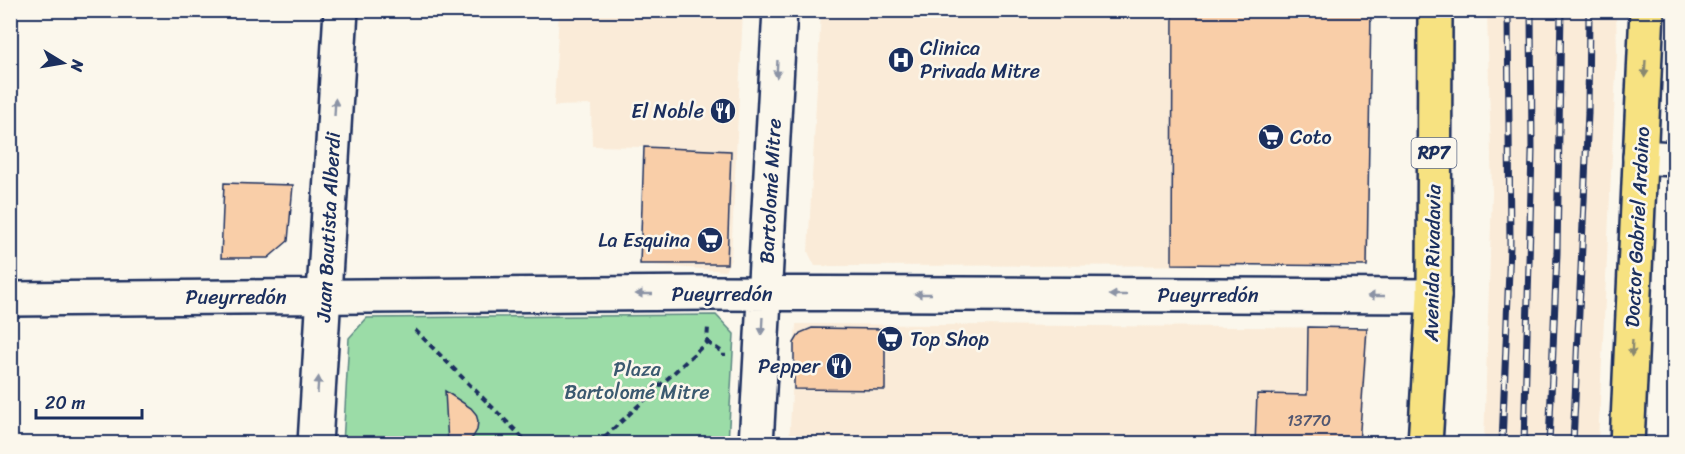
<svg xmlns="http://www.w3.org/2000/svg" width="1685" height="454" font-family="Sriracha,sans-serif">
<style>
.built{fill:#faebd8}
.green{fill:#9bdca7;stroke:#5b8682;stroke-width:1.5}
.building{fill:#f9cea8;stroke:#1b2f5e;stroke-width:1.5}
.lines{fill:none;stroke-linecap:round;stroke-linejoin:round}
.minor-casing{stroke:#1b2f5e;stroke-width:38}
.major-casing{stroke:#1b2f5e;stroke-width:38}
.path{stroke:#1b2f5e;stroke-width:4;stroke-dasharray:6 4.5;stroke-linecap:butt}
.minor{stroke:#fbf7ec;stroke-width:33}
.major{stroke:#f7e281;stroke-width:33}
.rail-casing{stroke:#1b2f5e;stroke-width:7}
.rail{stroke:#fbf7ec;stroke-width:4.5;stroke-dasharray:14;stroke-linecap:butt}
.oneway{fill:#8b93a5}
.oneway2{fill:#898870}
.labels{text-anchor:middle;stroke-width:5;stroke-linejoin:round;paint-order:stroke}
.number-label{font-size:16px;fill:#525770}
.shield{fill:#fbf7ec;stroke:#5e6b89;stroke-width:1.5}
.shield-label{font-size:18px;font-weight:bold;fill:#1b2f5e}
.poi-label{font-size:20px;fill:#1b2f5e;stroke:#fbf7ec;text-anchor:start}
.street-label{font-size:20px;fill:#1b2f5e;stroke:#fbf7ec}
.park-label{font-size:20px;fill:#3b5a70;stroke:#fbf7ec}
</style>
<rect width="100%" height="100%" fill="#fbf7ec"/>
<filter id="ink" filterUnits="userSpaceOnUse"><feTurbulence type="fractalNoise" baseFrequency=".0167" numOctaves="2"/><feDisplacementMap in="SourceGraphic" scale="12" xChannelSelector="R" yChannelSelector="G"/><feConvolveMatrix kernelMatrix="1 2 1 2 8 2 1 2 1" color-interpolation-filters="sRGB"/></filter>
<g filter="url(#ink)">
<path class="built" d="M559 11H743L731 259 725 271 640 264 644 147 592 146 591 105 554 106Z
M821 11H1369V265L815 266 808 252Z
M1487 11H1616L1617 52 1598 443H1484L1492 193Z
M796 324 1369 328 1360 443 789 444Z"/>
<path class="green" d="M716 315 734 334 728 443 343 444 349 338 367 318Z"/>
<path class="building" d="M1173 10H1371L1367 266 1172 264Z
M644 147 731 151 727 264H640Z
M224 183 293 185 288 241 268 258H221Z
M1308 327 1367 328 1359 444H1255L1257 394 1307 395Z
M812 328 885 329V390L794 389V343L800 333Z
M445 391 471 408 476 414 478 421 477 430 473 437 464 444H448Z"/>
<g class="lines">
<g class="minor-casing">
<path id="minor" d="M1640 157 1674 159
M10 299 712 293 1434 296
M315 444 341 10
M756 444 780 10"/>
</g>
<g class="major-casing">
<path id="major" d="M1425 444 1434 296 1435 10
M1627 444 1647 10"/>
</g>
<path class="path" d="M415 330 529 444
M707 342 724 353V356
M602 437 607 444
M597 444 707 342 708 327"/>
<use href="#minor" class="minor"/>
<use href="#major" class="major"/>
<g class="rail-casing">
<path id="rail" d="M1502 444 1510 245 1508 10
M1524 444 1532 152 1531 10
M1549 444 1557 253 1561 10
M1573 444 1588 113 1589 10"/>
</g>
<use href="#rail" class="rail"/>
</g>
<defs><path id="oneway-solid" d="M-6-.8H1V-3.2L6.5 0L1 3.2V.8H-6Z" transform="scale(1.5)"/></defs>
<g class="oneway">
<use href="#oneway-solid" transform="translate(777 69) rotate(93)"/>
<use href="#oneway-solid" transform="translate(335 107) rotate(-87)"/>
<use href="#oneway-solid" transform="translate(644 294) rotate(180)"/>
<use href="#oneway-solid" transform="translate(923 294) rotate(-180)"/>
<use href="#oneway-solid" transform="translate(1118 295) rotate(-180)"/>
<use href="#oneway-solid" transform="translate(1376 296) rotate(-180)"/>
<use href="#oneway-solid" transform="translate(762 326) rotate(93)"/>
<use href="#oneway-solid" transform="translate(318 385) rotate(-86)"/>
</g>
<g class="oneway2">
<use href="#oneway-solid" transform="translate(1645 69) rotate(93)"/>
<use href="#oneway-solid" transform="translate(1632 348) rotate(93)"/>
</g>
</g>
<defs>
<g id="hospital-disc" transform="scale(1.35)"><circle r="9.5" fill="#1b2f5e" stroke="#fbf7ec"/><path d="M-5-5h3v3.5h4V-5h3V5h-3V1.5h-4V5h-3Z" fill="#fff"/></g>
<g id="restaurant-disc" transform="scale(1.35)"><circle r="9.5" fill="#1b2f5e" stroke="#fbf7ec"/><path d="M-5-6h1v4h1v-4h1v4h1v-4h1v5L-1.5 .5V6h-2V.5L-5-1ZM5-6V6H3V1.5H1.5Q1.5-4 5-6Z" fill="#fff"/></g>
<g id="supermarket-disc" transform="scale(1.35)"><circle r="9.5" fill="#1b2f5e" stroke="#fbf7ec"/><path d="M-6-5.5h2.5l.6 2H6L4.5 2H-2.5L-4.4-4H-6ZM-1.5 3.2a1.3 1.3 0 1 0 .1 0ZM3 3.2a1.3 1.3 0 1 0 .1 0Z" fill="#fff"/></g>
</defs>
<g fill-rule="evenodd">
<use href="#hospital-disc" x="901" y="60"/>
<use href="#restaurant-disc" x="723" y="111"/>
<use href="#supermarket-disc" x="1271" y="137"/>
<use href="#supermarket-disc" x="710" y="240"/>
<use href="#supermarket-disc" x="890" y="339"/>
<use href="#restaurant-disc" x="839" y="366"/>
</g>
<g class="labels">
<g class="number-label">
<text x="1309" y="426">13770</text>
</g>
<rect class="shield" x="1411.5" y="138" width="45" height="30" rx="4.5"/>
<g class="shield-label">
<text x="1434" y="159">RP7</text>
</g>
<g class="poi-label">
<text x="920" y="55">Clinica<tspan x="920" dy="23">Privada Mitre</tspan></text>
<text x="704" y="118" text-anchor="end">El Noble</text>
<text x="1290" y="144">Coto</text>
<text x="690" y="247" text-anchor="end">La Esquina</text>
<text x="910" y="346">Top Shop</text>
<text x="820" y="373" text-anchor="end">Pepper</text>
</g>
<g class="street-label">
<text transform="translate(770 191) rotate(-87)" y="7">Bartolomé Mitre</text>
<text transform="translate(328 227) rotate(-87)" y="7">Juan Bautista Alberdi</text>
<text transform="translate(1637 227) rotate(-87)" y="7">Doctor Gabriel Ardoino</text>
<text transform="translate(1432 263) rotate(-89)" y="7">Avenida Rivadavia</text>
<text x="722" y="301">Pueyrredón</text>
<text x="1208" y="302">Pueyrredón</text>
<text x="236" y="304">Pueyrredón</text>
</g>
<g class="park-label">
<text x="637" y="376">Plaza<tspan x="637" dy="23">Bartolomé Mitre</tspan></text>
</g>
</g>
<rect width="1685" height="454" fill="none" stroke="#fbf7ec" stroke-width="36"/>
<rect x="18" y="18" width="1649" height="418" fill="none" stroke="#1b2f5e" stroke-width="2" filter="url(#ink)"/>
<g transform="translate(63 63) rotate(101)" stroke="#fbf7ec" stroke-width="4.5" paint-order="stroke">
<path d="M0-4.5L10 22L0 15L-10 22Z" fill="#1b2f5e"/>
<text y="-9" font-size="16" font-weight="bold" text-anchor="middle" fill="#1b2f5e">N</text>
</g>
<path d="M36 409v9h106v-9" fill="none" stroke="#1b2f5e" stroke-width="3"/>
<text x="45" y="409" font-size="18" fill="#1b2f5e" stroke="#fbf7ec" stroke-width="4.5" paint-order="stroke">20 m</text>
</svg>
